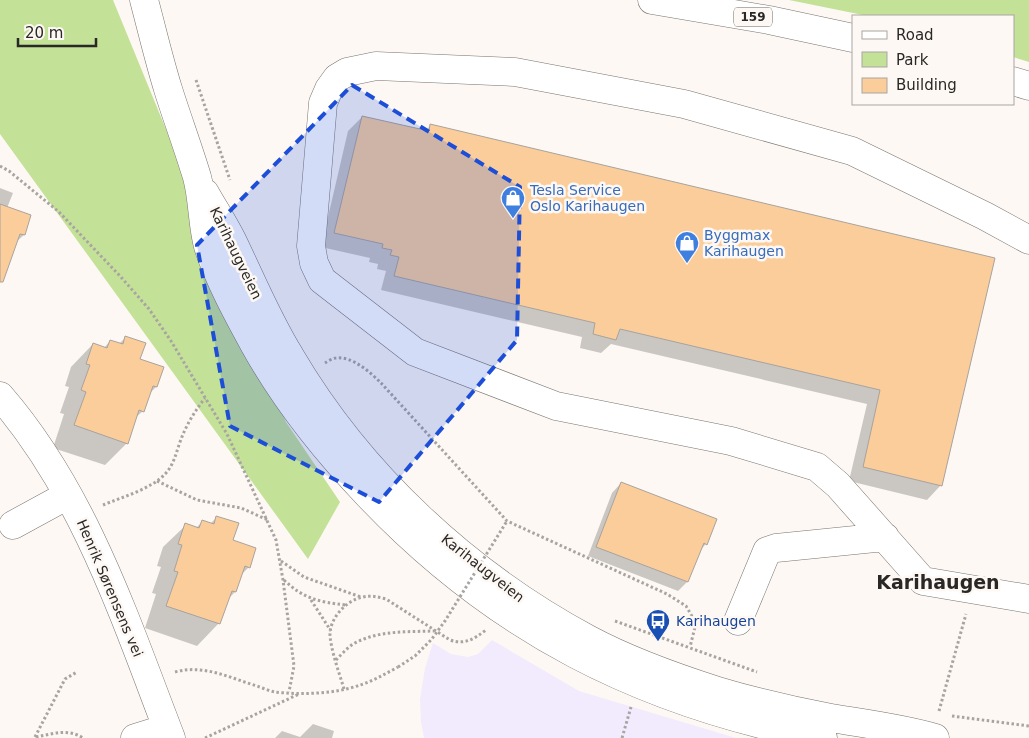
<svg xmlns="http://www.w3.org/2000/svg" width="1029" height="738" font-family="'DejaVu Sans',sans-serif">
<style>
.commercial{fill:#f2ebfd}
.green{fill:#c4e198}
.shadow{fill:#0003}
.building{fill:#fbcd9a;stroke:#a8a39e}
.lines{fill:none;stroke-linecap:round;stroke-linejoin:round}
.minor-casing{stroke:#797470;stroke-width:29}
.major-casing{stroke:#797470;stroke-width:29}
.highway-casing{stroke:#797470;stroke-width:29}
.path{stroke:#a8a4a1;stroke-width:3;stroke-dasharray:2.5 2.5;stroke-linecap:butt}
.minor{stroke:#fff;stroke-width:28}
.major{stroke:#fff;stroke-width:28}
.highway{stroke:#fff;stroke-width:28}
.path-bridge{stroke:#a8a4a1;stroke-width:3;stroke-dasharray:2.5 2.5;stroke-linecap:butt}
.marked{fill:#1d4ed8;fill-opacity:0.2;stroke:#1d4ed8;stroke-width:4;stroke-dasharray:10 6;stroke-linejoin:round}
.labels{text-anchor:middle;stroke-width:5;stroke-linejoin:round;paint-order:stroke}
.shield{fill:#fdf8f3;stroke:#696664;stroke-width:1}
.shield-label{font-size:12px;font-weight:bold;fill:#2a2826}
.shop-label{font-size:14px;fill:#366cbe;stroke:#fdf8f3;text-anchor:start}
.street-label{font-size:14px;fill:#2a2826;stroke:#fdf8f3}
.transit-label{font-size:14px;fill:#164399;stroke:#fdf8f3;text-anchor:start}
.district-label{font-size:19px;font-weight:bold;fill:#2a2826;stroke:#fdf8f3}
</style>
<rect width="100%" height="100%" fill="#fdf8f3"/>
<path class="commercial" d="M492 640 579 691 736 738H424L421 722 420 699 425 668 433 643 451 654 468 657 478 654Z"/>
<path class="green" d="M0 0H113L286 422 340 502 308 559 0 134Z
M789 0H1029V62L1013 57V16H868Z"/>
<path class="shadow" d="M362 117 424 132 431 125 993 259 941 485 927 500 849 481 867 404 611 344 601 353 580 348 582 337 381 290 386 271 377 269 378 264 369 262 370 258 321 247 348 131Z
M0 188 13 193 7 208 24 235 16 242 0 275Z
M125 338 156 387 149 394 143 411 135 418 127 443 105 465 53 448 64 414 60 413 69 387 65 386 71 367 93 344 104 348 110 341 119 344Z
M621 483 706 544 699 551 687 582 678 591 588 556 612 493Z
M217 517 232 541 255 548 248 568 240 576 235 592 228 599 219 623 197 646 145 628 156 594 152 593 161 567 157 566 163 547 186 525 196 528 203 521 210 524Z
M313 724 334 731 332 738H275L282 731 300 737Z"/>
<path class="building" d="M362 116 429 131 430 124 995 258 942 486 863 467 880 390 620 329 616 340 593 334 595 323 394 276 399 257 390 255 392 250 382 248 383 244 334 233Z
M0 204 31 215 25 235 20 234 3 282H0Z
M125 336 146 343 140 359 164 367 157 387 153 386 144 412 139 410 128 444 74 425 86 392 81 390 90 365 86 364 93 343 107 348 110 340 123 344Z
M621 482 717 519 707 545 704 543 688 582 596 547Z
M216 516 239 523 233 540 256 548 250 568 245 566 236 592 232 591 220 624 166 606 178 572 174 571 182 545 178 544 185 523 199 528 202 520 214 524Z"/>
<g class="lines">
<g class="minor-casing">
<path id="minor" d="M1029 240 985 216 852 151 684 104 515 72 376 66 347 72 337 78 329 89 323 103 311 246 314 263 322 280 415 352 556 406 731 441 817 467 838 485 923 581 1029 599
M0 396C85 494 125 619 171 738
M13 525 68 495
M738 621 767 551 776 548 885 537
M135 738 167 728"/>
</g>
<g class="major-casing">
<path id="major" d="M144 0C152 30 159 60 168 89 177 118 188 147 197 177 203 199 202 224 208 246 219 280 237 313 254 344 285 400 324 449 368 495 496 630 641 703 823 738
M205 193C214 209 224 224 232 240 251 279 267 319 290 356 360 475 467 574 588 639 629 661 674 677 718 691 755 702 793 711 831 718 866 724 901 728 935 738"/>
</g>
<g class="highway-casing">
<path id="highway" d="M652 0 769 20 853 38
M1013 81 1029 86"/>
</g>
<path class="path" d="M196 80 230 180
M0 166 9 171 59 212 120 276 149 309 171 341 227 434 276 540 283 580 294 666 289 692
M325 363C328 361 333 358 336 358 353 356 371 373 382 384L507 521 667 594 686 606 696 623 690 647
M157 481 197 500 241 508 268 520
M103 505C122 497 152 489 166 473 174 464 176 453 180 442 186 425 195 411 205 398
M281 561 304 577 361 597
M284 580C304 599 319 602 346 605
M311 600 331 631
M615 621 757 672
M336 660C341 655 347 648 353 644 378 630 407 632 434 631
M175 672C204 664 230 678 257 686 263 688 269 691 275 692 300 695 336 694 360 685 373 681 385 674 398 667
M344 689C339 672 332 654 330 636 329 619 346 600 363 597 371 595 378 597 386 599L450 640C465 645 474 639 486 630
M939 711 966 614
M952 716 1029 726
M35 737 65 679 77 672
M36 737C52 734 68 728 83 738
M205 738 299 694
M622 738 631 707"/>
<use href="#minor" class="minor"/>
<use href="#major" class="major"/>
<use href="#highway" class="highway"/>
<path class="path-bridge" d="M398 667 415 656 431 640 445 621 507 521"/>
</g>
<path class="marked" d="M352 85 520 187 517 340 379 502 230 426 197 245Z"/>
<defs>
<g id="shop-pin" transform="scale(1.25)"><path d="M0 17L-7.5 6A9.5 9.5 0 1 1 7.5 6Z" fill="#3f7fe0" stroke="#fdf8f3"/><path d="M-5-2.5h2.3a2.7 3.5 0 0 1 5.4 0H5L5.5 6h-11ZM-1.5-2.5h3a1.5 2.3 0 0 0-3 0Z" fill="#fff"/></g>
<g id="bus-pin" transform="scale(1.25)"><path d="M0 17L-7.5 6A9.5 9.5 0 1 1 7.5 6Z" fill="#1a4fb4" stroke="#fdf8f3"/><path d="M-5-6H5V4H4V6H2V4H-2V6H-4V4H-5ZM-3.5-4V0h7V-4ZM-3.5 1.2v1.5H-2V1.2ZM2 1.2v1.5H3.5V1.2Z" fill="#fff"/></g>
</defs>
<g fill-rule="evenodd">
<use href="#shop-pin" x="513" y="198"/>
<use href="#shop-pin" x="687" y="243"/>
<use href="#bus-pin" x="658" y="621"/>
</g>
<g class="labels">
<rect class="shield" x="734" y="7.5" width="38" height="19" rx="4"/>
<g class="shield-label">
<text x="753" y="21">159</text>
</g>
<g class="shop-label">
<text x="530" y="195">Tesla Service<tspan x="530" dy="16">Oslo Karihaugen</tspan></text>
<text x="704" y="240">Byggmax<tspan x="704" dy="16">Karihaugen</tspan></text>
</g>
<g class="street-label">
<text transform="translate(236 253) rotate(64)" y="5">Karihaugveien</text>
<text transform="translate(483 568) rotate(38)" y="5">Karihaugveien</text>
<text transform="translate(110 588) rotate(67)" y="5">Henrik Sørensens vei</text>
</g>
<g class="transit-label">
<text x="676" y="626">Karihaugen</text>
</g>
<g class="district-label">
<text x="938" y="589">Karihaugen</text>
</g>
</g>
<rect x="852" y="15" width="162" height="90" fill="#fdf8f3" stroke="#a9a5a1"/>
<rect x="862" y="31" width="25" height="8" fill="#ffffff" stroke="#a9a5a1"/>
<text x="896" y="40" font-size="15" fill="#2a2826">Road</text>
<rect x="862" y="52" width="25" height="15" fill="#c4e198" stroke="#a9a5a1"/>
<text x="896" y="65" font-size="15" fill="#2a2826">Park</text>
<rect x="862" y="78" width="25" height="15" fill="#fbcd9a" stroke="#a9a5a1"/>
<text x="896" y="90" font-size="15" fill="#2a2826">Building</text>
<path d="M18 38v8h78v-8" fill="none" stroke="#2a2826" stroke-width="2.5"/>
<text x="25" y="38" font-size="15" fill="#2a2826" stroke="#fdf8f3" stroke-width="4" paint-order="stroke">20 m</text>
</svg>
